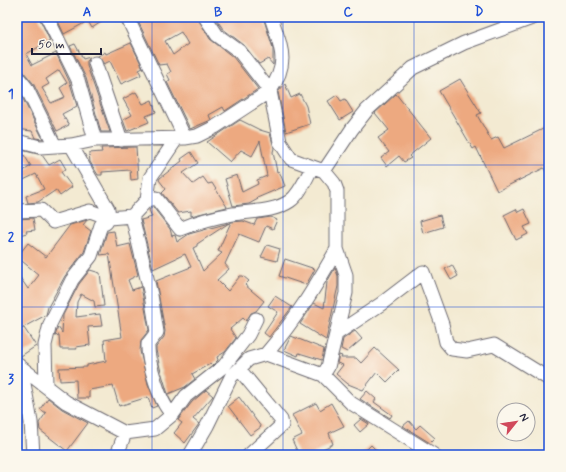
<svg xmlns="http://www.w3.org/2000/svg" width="566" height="472" font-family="Mynerve,sans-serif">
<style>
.building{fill:#eda980;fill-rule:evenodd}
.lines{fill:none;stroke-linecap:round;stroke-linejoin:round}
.minor-casing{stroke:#6b6870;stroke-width:15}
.path{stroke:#6b6870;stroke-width:1.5;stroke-dasharray:3 3;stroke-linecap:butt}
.minor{stroke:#fff;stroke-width:13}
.grid{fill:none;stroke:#1d4ed8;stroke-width:1;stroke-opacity:0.55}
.neatline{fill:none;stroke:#1d4ed8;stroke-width:1.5}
.grid-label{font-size:13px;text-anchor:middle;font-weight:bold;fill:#1d4ed8}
</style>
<rect width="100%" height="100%" fill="#fbf7ec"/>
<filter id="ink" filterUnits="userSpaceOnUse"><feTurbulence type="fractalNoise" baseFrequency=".025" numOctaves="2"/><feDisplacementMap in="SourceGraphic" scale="8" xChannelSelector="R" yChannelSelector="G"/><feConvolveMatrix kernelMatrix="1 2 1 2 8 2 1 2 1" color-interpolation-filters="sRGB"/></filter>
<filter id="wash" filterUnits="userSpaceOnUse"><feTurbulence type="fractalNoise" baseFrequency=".012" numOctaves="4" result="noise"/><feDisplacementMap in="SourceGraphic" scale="16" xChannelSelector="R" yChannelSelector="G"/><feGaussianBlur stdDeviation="0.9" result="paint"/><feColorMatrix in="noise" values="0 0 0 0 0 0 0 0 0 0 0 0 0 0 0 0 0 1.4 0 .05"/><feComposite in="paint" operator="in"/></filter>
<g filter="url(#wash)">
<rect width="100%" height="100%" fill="#f3ead2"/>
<g id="blocks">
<path class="building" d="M21 17H39L50 41 26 54 32 65 56 53 70 83 77 106 62 114 69 125 57 131 33 83 23 71 17 68V20ZM59 70 67 83 60 88 65 97 51 103 42 88 49 84 46 79Z
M56 17H109L92 28 88 21 64 34Z
M136 17H197L210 39 233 57 258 89 225 111 223 107 209 115 211 120 190 129 167 82 170 80 167 74 171 72 167 64 159 65ZM181 32 188 44 173 55 165 41Z
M215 17H263L273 48V65L268 59 259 64 244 45 223 29Z
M131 43 143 68 139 70 141 75 121 84 110 61 104 64 98 56 105 52 106 54Z
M75 44 83 59 90 57 87 61V66L110 132H101L86 78 70 46Z
M460 79 481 113 477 115 491 140 498 137 504 148 545 128 549 136V178L544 168 497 191 476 147 473 149 439 91Z
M285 84 291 98 300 94 306 106 310 124 286 132 278 92Z
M17 89 19 91 43 139 35 138 32 131 17 129Z
M136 92 143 104 152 100 156 112 146 116 149 122 127 131 123 120 132 115 123 99Z
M396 94 431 138 409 156 411 158 404 162 399 156 387 166 381 158 389 152 378 138 389 130 375 113Z
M337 95 341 101 345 99 353 112 340 120 328 101Z
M240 120 260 130 270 133 274 148 273 152 277 172 279 171 285 186 257 198 258 199 249 204 233 206 225 179 237 175 242 192 258 184 257 180 267 176 260 141 252 156 241 150 230 162 207 142Z
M136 147 138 179 131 180 130 170 102 172V175H98L90 162 89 153 102 152 101 148Z
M17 149 42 155 49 165 60 159 66 169 61 172 72 187 60 196 56 190 38 202 28 203 26 196 44 189 36 174 17 183V175L31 166 24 155 17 157Z
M191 152 198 163 183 173 193 184 203 177 208 184 212 183 227 207 191 216V211L178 213 162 193 166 189 159 180 160 178 182 161 181 159Z
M153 207 170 229 172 236 175 235 177 242 189 234 229 223 197 244V246L193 248 203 271 222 253 218 251 231 222 243 221 254 225 257 219 271 217 277 220 273 229 266 226 259 242 239 234 225 264 229 269 217 280 228 291 240 276H243L249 281 245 285 264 301 256 311 251 313 246 321 243 318 230 329 236 338 225 352 217 357 218 360 212 366 210 364 192 374 195 379 185 387 168 394 160 368 156 350V347L164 337 165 331 156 281 191 267 185 254 153 269 141 220 152 217 149 210Z
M516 209 518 212 524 209 531 224 524 227 528 234 516 240 504 215Z
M440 215 443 227 423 233 420 221Z
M33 218 35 230 26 231 27 233 19 235 17 229V219Z
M87 220 83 225 91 231 84 252 65 276 48 307 46 315 20 329 24 328 36 346 21 356 17 355V273L28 289 39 275 17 257 28 243 46 257 70 225Z
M114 231 117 247 130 244 138 275 128 280 132 290 141 287 143 297 149 330 141 340 140 351 148 384 157 406 152 408 148 397 119 406 113 386 89 390V398H77L76 380 60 381 59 368 87 367V365L106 361 104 340 122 337 109 254 100 255 107 232Z
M267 245 280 249 277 261 261 257Z
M285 259 315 269 306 285 279 276Z
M452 265 458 276 451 280 445 269Z
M335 268 338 276V286L326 340 300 324 314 303 324 308 327 282Z
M90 270 100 273 104 306 95 307 94 301 81 294 77 302 76 317 100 314 102 326 88 327 90 345 76 347 77 349H60L59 335 55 336 58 327 62 333 63 315 79 284Z
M275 296 292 307 269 337 264 333 278 312 268 306Z
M355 331 362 339 347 352 341 349 343 339Z
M291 336 324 349 322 360 299 353 298 356 284 350Z
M375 348 399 370 387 382 377 372 363 390 348 384 336 374 343 365 337 363 339 355 342 356 341 358H356L361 363Z
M206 390 213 396 193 419 199 424 185 443 174 433 182 423 178 420 192 402Z
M367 391 376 399 374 402 392 415 390 418 360 399Z
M239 397 261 427 250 435 228 406Z
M48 398 62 409 88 423 67 451 40 430 39 423 46 413 40 409Z
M316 403 320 410 331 403 344 426 329 433 333 444 311 455H299L292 440 302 435 292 415Z
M361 419 369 424 360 432 354 425Z
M409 421 416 429 420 425 435 438 430 443 403 426Z
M371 445 381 455H361Z"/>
</g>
</g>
<g filter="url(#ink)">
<use href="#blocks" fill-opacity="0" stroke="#6b6870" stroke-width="1"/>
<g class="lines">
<g class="minor-casing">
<path id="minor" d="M47 17 78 80 95 140
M127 17 185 138
M271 17C281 48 290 61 270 91L280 142 291 159 324 171 334 183 337 191V249L346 275V293L328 367 323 375
M95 63 121 140
M17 76 26 87 55 146
M17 141 40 147 71 145 95 140 185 138 197 136 215 127 270 91 239 51 217 35 205 17
M324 171 352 129 367 110 413 68 464 43 535 17
M147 200 150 178 177 138
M17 211 41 210 53 222 90 211 109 218 132 216 147 200 156 198 180 229C197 222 214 217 233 214 252 211 274 212 290 201 300 194 306 178 312 168
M336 334 381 304 423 272 442 324 446 342 452 349 467 351 494 345 549 379
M266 354C296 319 314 289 337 249
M17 363 23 378 31 422 33 455
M18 365 66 402 125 433 155 429 173 414C160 407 147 358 148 344L157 332 151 295 132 216
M239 369 281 420 282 425 249 455
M46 385 45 345 50 324 72 280 91 256 101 225 106 223 109 218 108 209 71 145
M173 414 186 396 224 366 248 335 256 319
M117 455 125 433
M190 455 207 426 231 377 249 359 266 354 323 375 351 403 434 455"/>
</g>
<path class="path" d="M546 17 549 20"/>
<use href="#minor" class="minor"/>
</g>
</g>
<path class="grid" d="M152 17V455M283 17V455M414 17V455M17 165H549M17 307H549"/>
<rect width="566" height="472" fill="none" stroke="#fbf7ec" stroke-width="44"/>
<g transform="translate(516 422) rotate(60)"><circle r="19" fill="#fbf7ec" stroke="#a4a2a5"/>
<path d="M0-3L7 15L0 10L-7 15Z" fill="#d1495b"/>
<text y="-6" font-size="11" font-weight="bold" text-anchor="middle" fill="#22223b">N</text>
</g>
<path d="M32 48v6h69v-6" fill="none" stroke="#22223b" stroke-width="2"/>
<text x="38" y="48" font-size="12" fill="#22223b" stroke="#fbf7ec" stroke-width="3" paint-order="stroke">50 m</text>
<rect x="22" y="22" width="522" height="428" class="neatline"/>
<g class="grid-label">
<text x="87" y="16">A</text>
<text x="218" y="16">B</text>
<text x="348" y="16">C</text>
<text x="479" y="16">D</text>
<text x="11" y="98">1</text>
<text x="11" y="241">2</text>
<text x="11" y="383">3</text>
</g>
</svg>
